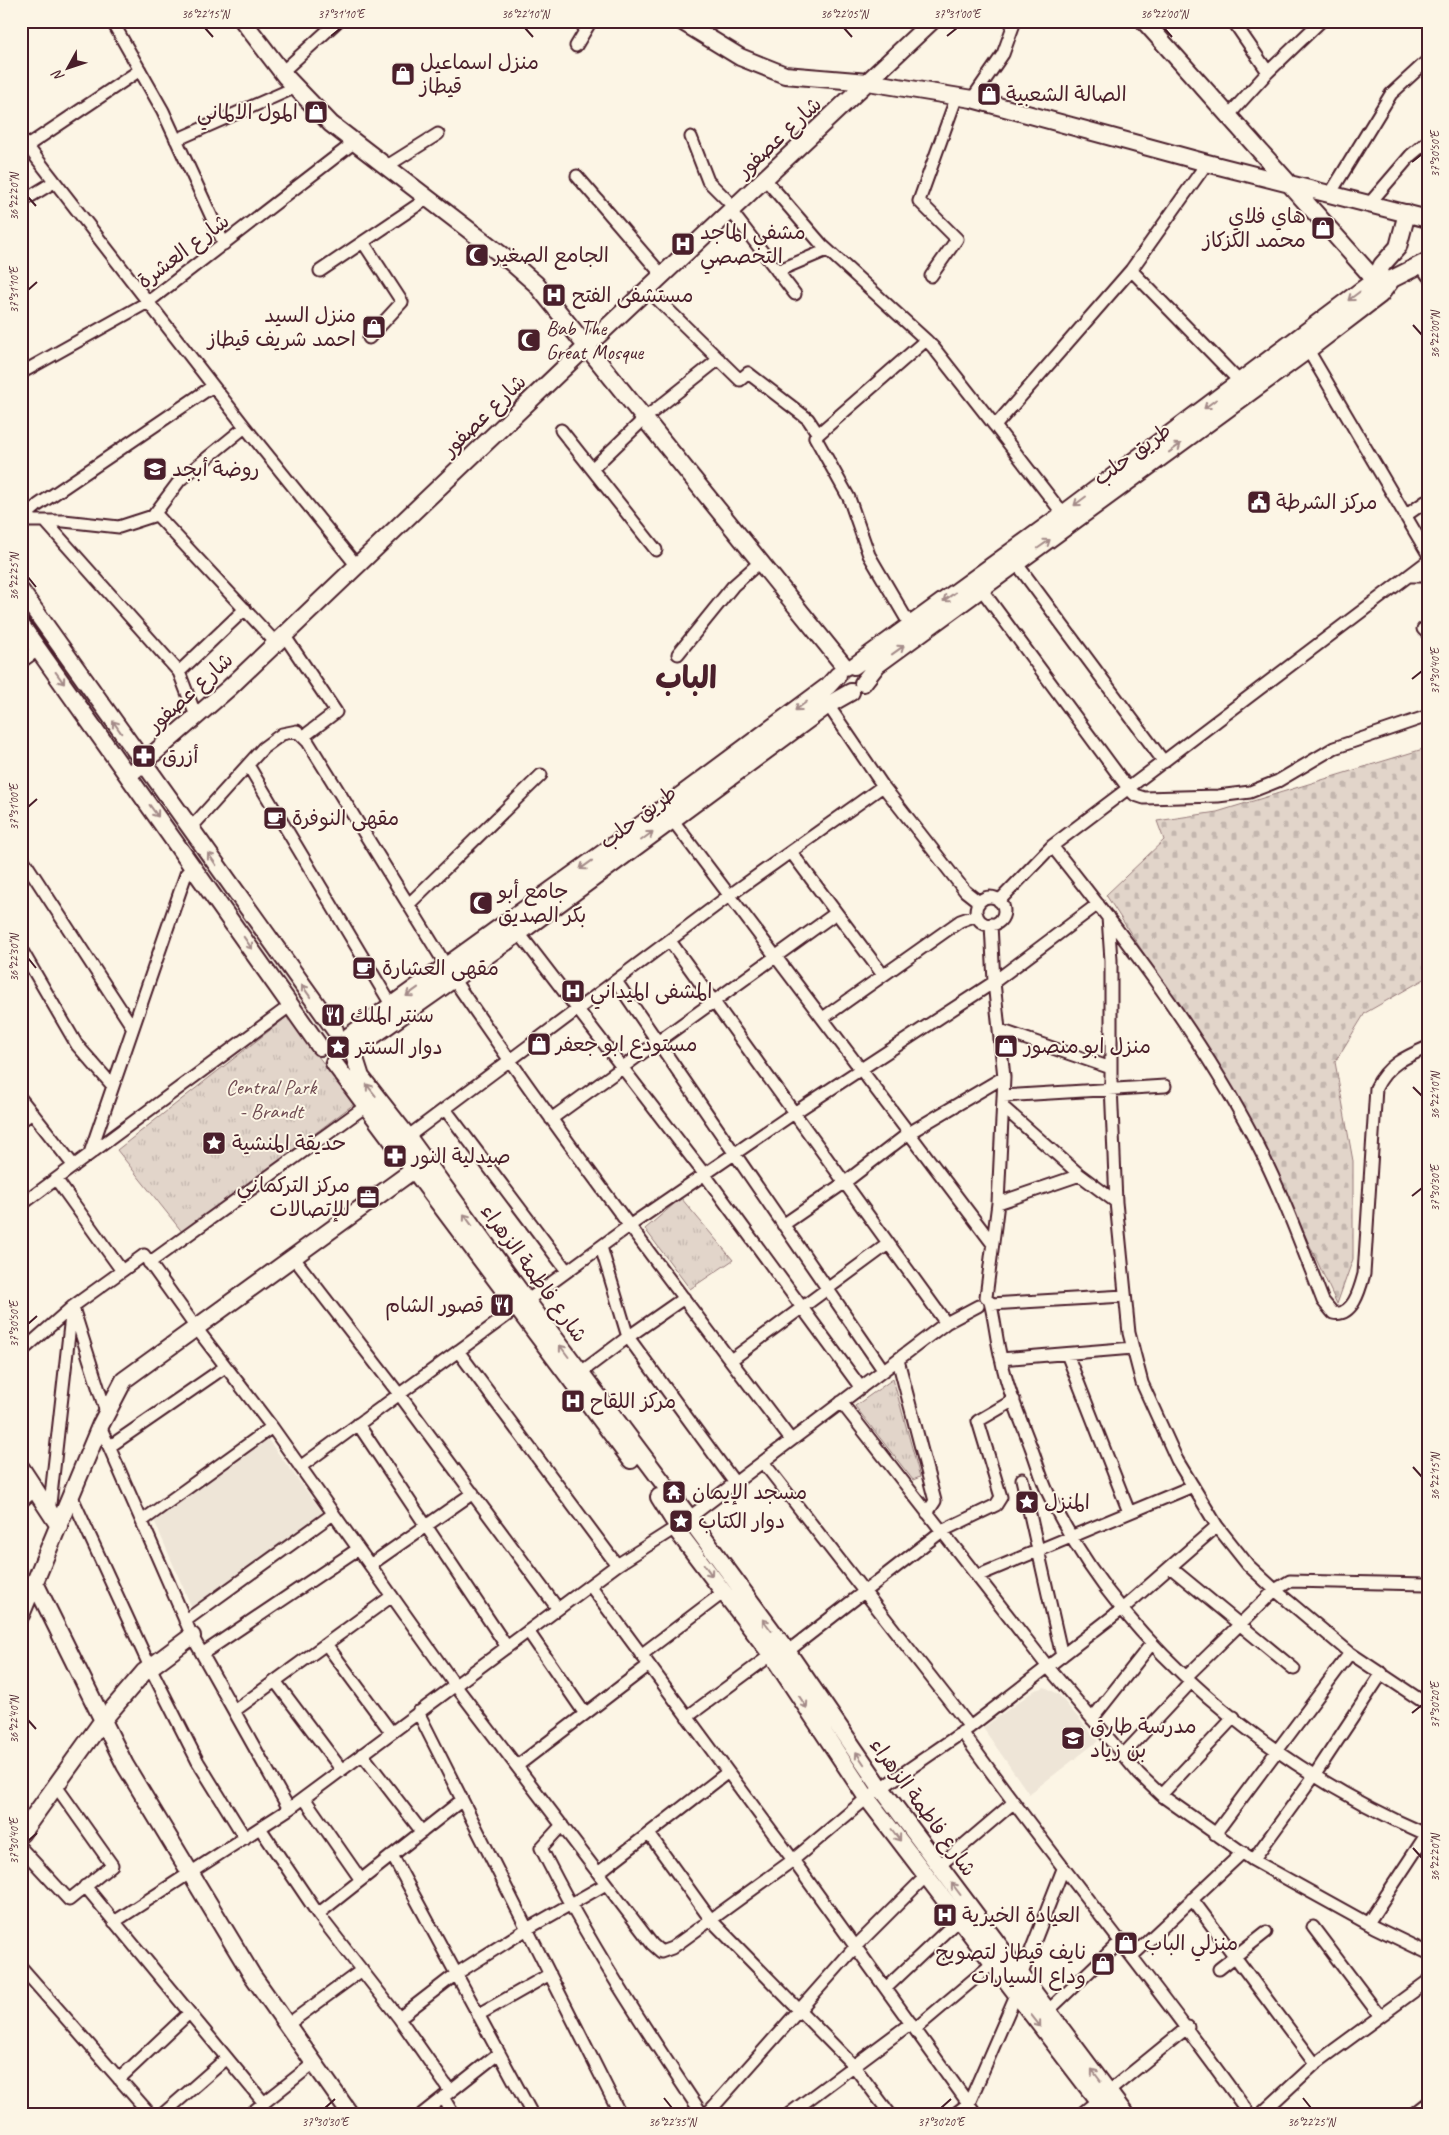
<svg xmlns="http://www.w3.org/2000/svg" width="1449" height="2135" font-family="Caveat,'Playpen Sans Arabic',sans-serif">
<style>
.built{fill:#eee5d7}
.cemetery{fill:url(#cemetery-stones);stroke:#967a7a}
.park{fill:url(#park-tufts);stroke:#967a7a}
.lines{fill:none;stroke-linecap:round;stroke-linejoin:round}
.street-casing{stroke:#4a1f2b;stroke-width:15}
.secondary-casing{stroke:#4a1f2b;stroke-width:20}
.street{stroke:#fcf5e5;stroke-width:11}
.secondary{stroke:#fcf5e5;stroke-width:16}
.oneway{stroke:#a38a88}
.ticks{fill:none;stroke:#4a1f2b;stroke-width:2}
.labels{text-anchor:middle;stroke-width:4;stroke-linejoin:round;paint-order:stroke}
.poi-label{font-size:21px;fill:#4a1f2b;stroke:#fcf5e5;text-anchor:start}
.street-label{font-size:21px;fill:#4a1f2b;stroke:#fcf5e5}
.park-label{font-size:21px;fill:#704c53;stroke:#fcf5e5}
.town-label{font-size:31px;font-weight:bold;fill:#4a1f2b;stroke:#fcf5e5}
.neatline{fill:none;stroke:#4a1f2b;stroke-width:2}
.ticks-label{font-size:12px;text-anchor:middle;fill:#4a1f2b}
</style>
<defs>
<pattern id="cemetery-stones" width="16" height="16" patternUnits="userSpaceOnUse" patternTransform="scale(1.25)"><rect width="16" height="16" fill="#e2d5ca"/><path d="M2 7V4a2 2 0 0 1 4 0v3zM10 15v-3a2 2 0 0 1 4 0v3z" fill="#c3b6ae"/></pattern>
<pattern id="park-tufts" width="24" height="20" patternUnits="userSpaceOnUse" patternTransform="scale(1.25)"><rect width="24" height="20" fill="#e2d5ca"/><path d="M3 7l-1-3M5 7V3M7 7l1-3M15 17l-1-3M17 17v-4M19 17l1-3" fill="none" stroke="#c3b6ae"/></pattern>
</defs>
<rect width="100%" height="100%" fill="#fcf5e5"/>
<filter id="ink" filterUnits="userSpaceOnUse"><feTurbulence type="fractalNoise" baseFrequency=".02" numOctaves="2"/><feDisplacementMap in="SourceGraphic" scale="10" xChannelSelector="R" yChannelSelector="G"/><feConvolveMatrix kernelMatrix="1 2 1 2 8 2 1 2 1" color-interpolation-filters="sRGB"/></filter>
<g filter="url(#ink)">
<path class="built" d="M266 1437 323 1513 192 1608 154 1520Z
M1045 1687 1058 1694 1098 1741 1029 1794 983 1728 1035 1690Z"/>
<path class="cemetery" d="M1423 749 1428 765V977L1365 1013 1335 1062 1353 1161V1259L1337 1304 1252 1121 1106 895 1164 840 1157 821 1217 812Z"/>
<path class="park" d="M288 1016 354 1104 183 1233 117 1150Z
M681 1198 733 1260 690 1289 645 1229Z
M893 1379 920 1477 913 1480 855 1406Z"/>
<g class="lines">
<g class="street-casing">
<path id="street" d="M112 21 163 111 224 244
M1233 21 1268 72
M576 46 591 21
M282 72 338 21
M972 99 1003 54 1015 21
M1228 116 1268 72 1321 21
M691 137 708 181 734 207
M21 138 245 427 357 566
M176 140 296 87
M27 146 140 70
M387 166 438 134
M577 176 662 275
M765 179 822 245 926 340
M1330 194 1391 94 1428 60
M21 202 54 182
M1369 204 1411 155 1428 141
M731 211 795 294
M363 242 402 302 369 338
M1420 264 1428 276
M1131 270 1240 382
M320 271 428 198
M777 271 827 250
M931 276 957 239 919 201 957 96
M647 289 740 380 748 373 808 419 818 434
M1308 350 1428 554
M21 373 148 302 356 141
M561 430 656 550
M592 469 645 418 719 359
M155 513 276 643
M1063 514 995 426 1131 270 1207 163
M1405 516 1428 500
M21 520 38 505 213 386
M21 521H64L119 527 153 516 180 480 245 427
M45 521 179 672 196 716
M1017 564 1164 762
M1409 576H1428
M982 590 1128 788 1135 795 1144 798 1218 796 1250 792 1278 781 1334 748 1428 716
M910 625 869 555 849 498 815 437 926 340 933 347 995 426
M1423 629 1428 634
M284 635 336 712 303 737
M678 654 733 586 760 562
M21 662 39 649
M179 672 245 609
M828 705 883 786 965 891 979 902
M248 765 392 1006
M671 818 992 1243
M190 829 263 748 282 734 297 731 308 742 447 967
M1052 846C1126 939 1200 1035 1255 1140 1282 1192 1302 1247 1323 1301L1333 1313C1353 1317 1360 1289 1364 1274L1376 1088C1387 1065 1405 1057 1428 1047
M791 852 883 975
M21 856 133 1028
M976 911a14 14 0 1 1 28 0a14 14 0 1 1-28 0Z
M999 901 1052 846 1428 561
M409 904 541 775
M1108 917 1111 960V1085L1116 1202 1129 1333 1142 1383 1177 1460 1217 1526 1248 1565 1275 1590 1350 1653 1428 1705
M519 933 705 1175 861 1388
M670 941 946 1323
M21 949 77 1045 113 1086
M454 980C561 1137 676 1289 791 1440
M616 981 884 1371
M823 1018 960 921 977 915
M1000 1030 1111 1068
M1003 1096 1165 1086
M21 1099 74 1166
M1003 1107 1080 1175 1116 1202
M445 1109 567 1271
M551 1119 836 913
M21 1121 32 1113
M402 1141 730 895 883 786
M90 1153 186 874 194 866
M56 1179 122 1271 144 1255 197 1329 272 1427 455 1685 652 1944 661 1952 672 1948 793 1860 867 1798 970 1727 1121 1610 1217 1526
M998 1203 1080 1175
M21 1205 291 1005
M783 1225 844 1183 909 1133 1004 1077
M601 1247 628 1337 684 1298
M294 1258 399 1394 558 1609
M149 1263 366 1106
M986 1297 998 1203 1004 1077 994 982 991 924
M990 1302C995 1320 996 1339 1001 1358 1007 1388 1020 1418 1031 1447 1037 1462 1041 1479 1048 1493 1120 1646 1275 1769 1428 1835
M991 1304 1124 1296
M74 1311 106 1412
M458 1351 617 1565
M21 1352 72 1307 122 1271
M1067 1354 1129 1512
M1001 1359 1133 1348
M731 1360 888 1244
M898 1360 935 1501 927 1513
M580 1373 628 1337 735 1483
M841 1402 1048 1667 1139 1774 1161 1795 1253 1860 1374 1927 1428 1953
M358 1424 507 1647
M100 1426 192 1636 289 1809
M109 1447 225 1367
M763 1462 970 1727
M300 1467 629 1226 794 1113 994 982 1098 904
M1022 1479 1062 1656
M71 1495 150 1667 198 1762 245 1838
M21 1502 34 1491
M49 1513 72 1307
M690 1517 946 1323 978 1306
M142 1521 272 1427
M370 1565 473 1493
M1170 1567 1294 1669
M977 1576 1193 1486
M590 1585 793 1860 976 2114
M185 1621 333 1514
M528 1631 585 1714
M326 1644 391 1732
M202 1654 358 1549
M641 1655 724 1592
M783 1655 942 1531 996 1505 1001 1497 978 1421 1014 1400
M1186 1677 1275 1590 1290 1581 1426 1584
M275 1681 341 1769
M234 1711 392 1596
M418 1712 620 2114
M687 1717 771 1655
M1092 1719 1152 1643
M962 1732C1055 1862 1157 1984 1249 2114
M362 1754 422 1832
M1123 1755 1191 1682
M517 1766 649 1665
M1161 1795 1234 1717
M304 1798 361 1880
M562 1825 541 1848C587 1941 644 2027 702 2114
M260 1828 318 1914 399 2018 450 2091
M649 1834 711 1920 853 2065 890 2114
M1215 1834 1350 1653
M21 1848 69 1900 112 1865 56 1786
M392 1855 532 2114
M1253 1860 1314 1776 1382 1673
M939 1866 1013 1803
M598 1873 728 1772
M85 1886 264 2103
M1192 1899 1315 2064
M318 1914 462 1800
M114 1922 289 1809 617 1565 675 1528
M1368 1923 1428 1832
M1313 1927 1380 2016
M1132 1956 1243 1852
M21 1967 150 2114
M1219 1969 1266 1932
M886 1988 959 1919
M1048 2011 1121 1941
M478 2015 550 1974
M399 2018 456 1974 527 1929 606 1884
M287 2025 362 1970
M915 2029 992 1964
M119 2079 189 2013
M443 2097 453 2114
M163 2114 227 2058
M250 2114 314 2063
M422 2114 499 2053
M707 2114 856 1946 926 1876
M789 2114 911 2023
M955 2114 969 2103 1016 1995 1021 1976 1063 1869
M1081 2114 1188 2027
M1261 2114 1315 2064 1428 1981
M1414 2114 1428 2103"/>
</g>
<g class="secondary-casing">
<path id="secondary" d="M243 21 285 76 331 124 512 263 536 284 845 667
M681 21 740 57 785 75 868 82 972 99 1207 163 1428 219
M1144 21 1375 280
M21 591 335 1030
M21 625 320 1047
M854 666 1063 514 1375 280 1382 265 1398 247 1407 213
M863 683 877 665 1308 350 1380 295 1392 279 1428 261
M129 775 229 688 587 346 932 21
M349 1036 607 850 828 686 838 675
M353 1050 519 933 828 705 851 692
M353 1052 361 1077 408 1137 527 1301 688 1516
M334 1063 631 1460
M21 1468 59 1526
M659 1497 674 1521
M692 1522 787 1651 881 1788 1125 2114
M678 1532 776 1661 867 1798 1108 2114
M35 1583 125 1765 252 1975 350 2114
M21 1615 100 1426 124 1380 426 1161
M21 1834 103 1720 144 1672 192 1636"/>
</g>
<use href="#street" class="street"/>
<use href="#secondary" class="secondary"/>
</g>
<defs><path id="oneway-shaft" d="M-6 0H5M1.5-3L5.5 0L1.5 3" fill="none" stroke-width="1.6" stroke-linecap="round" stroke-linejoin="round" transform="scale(1.25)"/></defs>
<g class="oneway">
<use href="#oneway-shaft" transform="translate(1354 296) rotate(143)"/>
<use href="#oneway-shaft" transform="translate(1210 404) rotate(143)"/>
<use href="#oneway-shaft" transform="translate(1175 448) rotate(-36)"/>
<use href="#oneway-shaft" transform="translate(1080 501) rotate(143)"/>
<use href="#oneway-shaft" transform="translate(1044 544) rotate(-35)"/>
<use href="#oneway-shaft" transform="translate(949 597) rotate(144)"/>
<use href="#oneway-shaft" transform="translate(898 650) rotate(-36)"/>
<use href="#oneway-shaft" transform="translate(60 678) rotate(54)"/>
<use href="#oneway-shaft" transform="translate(801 706) rotate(143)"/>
<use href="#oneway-shaft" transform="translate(117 727) rotate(-125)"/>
<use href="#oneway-shaft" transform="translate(154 811) rotate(54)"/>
<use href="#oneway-shaft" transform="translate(647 836) rotate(-37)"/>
<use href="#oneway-shaft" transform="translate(212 859) rotate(-125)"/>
<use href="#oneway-shaft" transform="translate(586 865) rotate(144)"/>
<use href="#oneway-shaft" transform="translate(248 943) rotate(55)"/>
<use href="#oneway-shaft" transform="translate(306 991) rotate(-125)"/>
<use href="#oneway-shaft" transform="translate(412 992) rotate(144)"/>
<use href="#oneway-shaft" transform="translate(371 1090) rotate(-128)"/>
<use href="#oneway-shaft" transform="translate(468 1220) rotate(-126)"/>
<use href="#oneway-shaft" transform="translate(564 1351) rotate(-127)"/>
<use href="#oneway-shaft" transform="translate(708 1570) rotate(54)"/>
<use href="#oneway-shaft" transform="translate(767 1625) rotate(-127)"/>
<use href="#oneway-shaft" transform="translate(803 1702) rotate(56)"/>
<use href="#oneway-shaft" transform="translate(860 1758) rotate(-124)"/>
<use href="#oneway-shaft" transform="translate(896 1835) rotate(53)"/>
<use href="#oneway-shaft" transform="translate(956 1889) rotate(-127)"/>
<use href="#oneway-shaft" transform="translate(1036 2021) rotate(52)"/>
<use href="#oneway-shaft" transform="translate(1096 2075) rotate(-127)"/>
</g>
</g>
<path class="ticks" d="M205 28 213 37M525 28 533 37M844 28 852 37M1164 28 1172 37M331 36 341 28M947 36 957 28M1412 162 1422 154M28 197 36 206M28 290 37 282M1413 325 1422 335M28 577 36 587M1412 679 1422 671M28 807 37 799M28 958 36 968M1413 1087 1422 1096M1412 1196 1422 1188M28 1324 37 1316M1413 1467 1422 1477M1412 1713 1422 1705M28 1720 36 1729M28 1841 37 1833M1413 1848 1422 1858M664 2098 672 2108M1303 2098 1311 2108M325 2108 335 2099M941 2108 951 2099"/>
<defs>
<g id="shop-square" transform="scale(1.25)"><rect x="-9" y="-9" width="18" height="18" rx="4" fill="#4a1f2b" stroke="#fcf5e5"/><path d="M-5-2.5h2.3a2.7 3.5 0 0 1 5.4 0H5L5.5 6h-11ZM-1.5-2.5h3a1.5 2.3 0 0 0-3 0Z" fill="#fff"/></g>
<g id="hospital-square" transform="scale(1.25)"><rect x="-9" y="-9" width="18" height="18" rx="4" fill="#4a1f2b" stroke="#fcf5e5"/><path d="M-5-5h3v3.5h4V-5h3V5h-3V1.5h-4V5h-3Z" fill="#fff"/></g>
<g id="mosque-square" transform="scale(1.25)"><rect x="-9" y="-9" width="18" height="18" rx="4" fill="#4a1f2b" stroke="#fcf5e5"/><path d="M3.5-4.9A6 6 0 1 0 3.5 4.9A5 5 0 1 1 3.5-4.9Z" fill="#fff"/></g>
<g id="school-square" transform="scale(1.25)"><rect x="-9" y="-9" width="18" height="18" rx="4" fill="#4a1f2b" stroke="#fcf5e5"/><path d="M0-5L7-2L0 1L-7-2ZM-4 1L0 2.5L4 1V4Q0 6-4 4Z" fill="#fff"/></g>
<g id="civic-square" transform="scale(1.25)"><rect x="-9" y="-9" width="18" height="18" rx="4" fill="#4a1f2b" stroke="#fcf5e5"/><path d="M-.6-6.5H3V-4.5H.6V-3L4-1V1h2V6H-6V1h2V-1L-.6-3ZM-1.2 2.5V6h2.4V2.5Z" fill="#fff"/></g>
<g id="pharmacy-square" transform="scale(1.25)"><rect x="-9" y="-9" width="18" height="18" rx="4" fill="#4a1f2b" stroke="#fcf5e5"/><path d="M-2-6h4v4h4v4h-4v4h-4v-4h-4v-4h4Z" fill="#fff"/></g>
<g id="cafe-square" transform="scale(1.25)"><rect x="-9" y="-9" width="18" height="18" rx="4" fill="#4a1f2b" stroke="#fcf5e5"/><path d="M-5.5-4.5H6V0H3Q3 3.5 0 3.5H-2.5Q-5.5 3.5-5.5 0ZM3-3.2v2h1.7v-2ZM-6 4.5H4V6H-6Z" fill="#fff"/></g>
<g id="restaurant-square" transform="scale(1.25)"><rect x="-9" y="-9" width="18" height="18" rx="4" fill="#4a1f2b" stroke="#fcf5e5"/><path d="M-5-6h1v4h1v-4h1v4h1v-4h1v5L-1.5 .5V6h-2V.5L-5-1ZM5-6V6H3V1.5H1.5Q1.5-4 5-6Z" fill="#fff"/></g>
<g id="sight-square" transform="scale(1.25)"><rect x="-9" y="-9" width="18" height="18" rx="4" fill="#4a1f2b" stroke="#fcf5e5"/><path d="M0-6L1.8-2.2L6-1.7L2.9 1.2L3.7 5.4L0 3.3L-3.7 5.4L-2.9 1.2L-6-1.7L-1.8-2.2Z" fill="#fff"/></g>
<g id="office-square" transform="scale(1.25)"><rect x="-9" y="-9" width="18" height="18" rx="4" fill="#4a1f2b" stroke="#fcf5e5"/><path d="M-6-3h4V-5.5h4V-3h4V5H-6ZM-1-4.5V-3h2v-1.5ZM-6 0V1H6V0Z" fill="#fff"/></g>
<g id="temple-square" transform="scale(1.25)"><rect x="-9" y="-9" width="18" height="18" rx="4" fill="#4a1f2b" stroke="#fcf5e5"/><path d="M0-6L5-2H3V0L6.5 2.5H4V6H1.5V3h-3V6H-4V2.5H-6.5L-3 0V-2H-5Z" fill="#fff"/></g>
</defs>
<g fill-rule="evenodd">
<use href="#shop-square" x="403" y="74"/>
<use href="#shop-square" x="989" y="94"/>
<use href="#shop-square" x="316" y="112"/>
<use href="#shop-square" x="1323" y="228"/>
<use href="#hospital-square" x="683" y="244"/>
<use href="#mosque-square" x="477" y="255"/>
<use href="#hospital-square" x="554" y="295"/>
<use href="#shop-square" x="374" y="327"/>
<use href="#mosque-square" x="529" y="340"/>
<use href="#school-square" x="155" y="469"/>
<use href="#civic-square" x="1259" y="502"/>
<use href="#pharmacy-square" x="144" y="756"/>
<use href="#cafe-square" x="275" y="818"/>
<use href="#mosque-square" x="481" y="903"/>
<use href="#cafe-square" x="364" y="968"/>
<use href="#hospital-square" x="573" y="991"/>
<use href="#restaurant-square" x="333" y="1015"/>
<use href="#shop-square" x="539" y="1044"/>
<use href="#shop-square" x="1006" y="1046"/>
<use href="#sight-square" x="338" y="1047"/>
<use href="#sight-square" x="214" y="1143"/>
<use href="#pharmacy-square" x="395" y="1156"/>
<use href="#office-square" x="368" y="1197"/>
<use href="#restaurant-square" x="502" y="1305"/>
<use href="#hospital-square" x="573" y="1401"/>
<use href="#temple-square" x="674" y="1492"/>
<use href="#sight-square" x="1027" y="1502"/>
<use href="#sight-square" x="681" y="1521"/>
<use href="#school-square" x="1073" y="1738"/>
<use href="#hospital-square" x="945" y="1915"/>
<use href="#shop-square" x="1126" y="1943"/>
<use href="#shop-square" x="1103" y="1964"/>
</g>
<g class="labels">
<g class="poi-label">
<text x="420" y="69">منزل اسماعيل<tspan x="420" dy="24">قيطاز</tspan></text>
<text x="1006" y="101">الصالة الشعبية</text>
<text x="298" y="119" text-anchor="end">المول الالماني</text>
<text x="1306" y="223" text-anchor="end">هاي فلاي<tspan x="1306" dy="24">محمد الكزكاز</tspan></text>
<text x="700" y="239">مشفى الماجد<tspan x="700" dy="24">التخصصي</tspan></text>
<text x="494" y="262">الجامع الصغير</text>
<text x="572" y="302">مستشفى الفتح</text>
<text x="356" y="322" text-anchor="end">منزل السيد<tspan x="356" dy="24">احمد شريف قيطاز</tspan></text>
<text x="546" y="335">Bab The<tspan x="546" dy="24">Great Mosque</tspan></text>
<text x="172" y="476">روضة أبجد</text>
<text x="1276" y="509">مركز الشرطة</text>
<text x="162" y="763">أزرق</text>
<text x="292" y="825">مقهى النوفرة</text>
<text x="498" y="898">جامع أبو<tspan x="498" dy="24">بكر الصديق</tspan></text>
<text x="382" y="975">مقهى العشارة</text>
<text x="590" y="998">المشفى الميداني</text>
<text x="350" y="1022">سنتر الملك</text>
<text x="556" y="1051">مستودع ابو جعفر</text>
<text x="1024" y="1053">منزل ابو منصور</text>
<text x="356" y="1054">دوار السنتر</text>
<text x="232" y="1150">حديقة المنشية</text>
<text x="412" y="1163">صيدلية النور</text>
<text x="350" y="1192" text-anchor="end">مركز التركماني<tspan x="350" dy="24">للإتصالات</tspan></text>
<text x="484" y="1312" text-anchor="end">قصور الشام</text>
<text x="590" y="1408">مركز اللقاح</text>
<text x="692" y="1499">مسجد الإيمان</text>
<text x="1044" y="1509">المنزل</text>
<text x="698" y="1528">دوار الكتاب</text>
<text x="1090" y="1733">مدرسة طارق<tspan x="1090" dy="24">بن زياد</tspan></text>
<text x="962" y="1922">العيادة الخيرية</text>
<text x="1144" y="1950">منزلي الباب</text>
<text x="1086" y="1959" text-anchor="end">نايف قيطاز لتصويج<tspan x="1086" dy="24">وداع السيارات</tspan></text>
</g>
<g class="street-label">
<text transform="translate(779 137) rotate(-43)" y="7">شارع عصفور</text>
<text transform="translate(183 251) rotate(-37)" y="7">شارع العشرة</text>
<text transform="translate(484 415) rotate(-44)" y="7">شارع عصفور</text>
<text transform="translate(1132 454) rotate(-36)" y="7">طريق حلب</text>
<text transform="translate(190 692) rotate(-42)" y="7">شارع عصفور</text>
<text transform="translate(638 817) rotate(-37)" y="7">طريق حلب</text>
<text transform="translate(534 1273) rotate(54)" y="7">شارع فاطمة الزهراء</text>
<text transform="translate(923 1807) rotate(54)" y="7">شارع فاطمة الزهراء</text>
</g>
<g class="park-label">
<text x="271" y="1094">Central Park<tspan x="271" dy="24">- Brandt</tspan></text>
</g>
<g class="town-label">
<text x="686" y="688">الباب</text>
</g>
</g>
<rect width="1449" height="2135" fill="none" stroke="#fcf5e5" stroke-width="55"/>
<g transform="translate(68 68) rotate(230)" stroke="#fcf5e5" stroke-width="4" paint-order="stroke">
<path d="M0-4L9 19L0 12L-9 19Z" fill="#4a1f2b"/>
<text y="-8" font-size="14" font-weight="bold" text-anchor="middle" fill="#4a1f2b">N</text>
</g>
<rect x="28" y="28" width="1394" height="2080" class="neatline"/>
<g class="ticks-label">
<text x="205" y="18">36°22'15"N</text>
<text x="341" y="18">37°31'10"E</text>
<text x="525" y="18">36°22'10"N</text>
<text x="844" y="18">36°22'05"N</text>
<text x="957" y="18">37°31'00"E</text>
<text x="1164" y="18">36°22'00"N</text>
<text transform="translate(1435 154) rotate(-90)" y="4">37°30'50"E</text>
<text transform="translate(14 197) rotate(-90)" y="4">36°22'20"N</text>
<text transform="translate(14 290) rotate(-90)" y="4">37°31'10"E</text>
<text transform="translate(1435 335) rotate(-90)" y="4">36°22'00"N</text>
<text transform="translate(14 577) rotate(-90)" y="4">36°22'25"N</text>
<text transform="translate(1435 671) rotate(-90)" y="4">37°30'40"E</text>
<text transform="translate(14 807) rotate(-90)" y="4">37°31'00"E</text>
<text transform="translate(14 958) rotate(-90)" y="4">36°22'30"N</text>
<text transform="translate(1435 1096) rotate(-90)" y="4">36°22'10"N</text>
<text transform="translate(1435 1188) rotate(-90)" y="4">37°30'30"E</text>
<text transform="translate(14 1324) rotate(-90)" y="4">37°30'50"E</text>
<text transform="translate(1435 1477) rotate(-90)" y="4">36°22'15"N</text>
<text transform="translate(1435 1705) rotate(-90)" y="4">37°30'20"E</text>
<text transform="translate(14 1720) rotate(-90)" y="4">36°22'40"N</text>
<text transform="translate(14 1841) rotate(-90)" y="4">37°30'40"E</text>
<text transform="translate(1435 1858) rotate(-90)" y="4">36°22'20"N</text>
<text x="325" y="2126">37°30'30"E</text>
<text x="672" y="2126">36°22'35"N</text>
<text x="941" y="2126">37°30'20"E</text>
<text x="1311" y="2126">36°22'25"N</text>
</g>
</svg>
